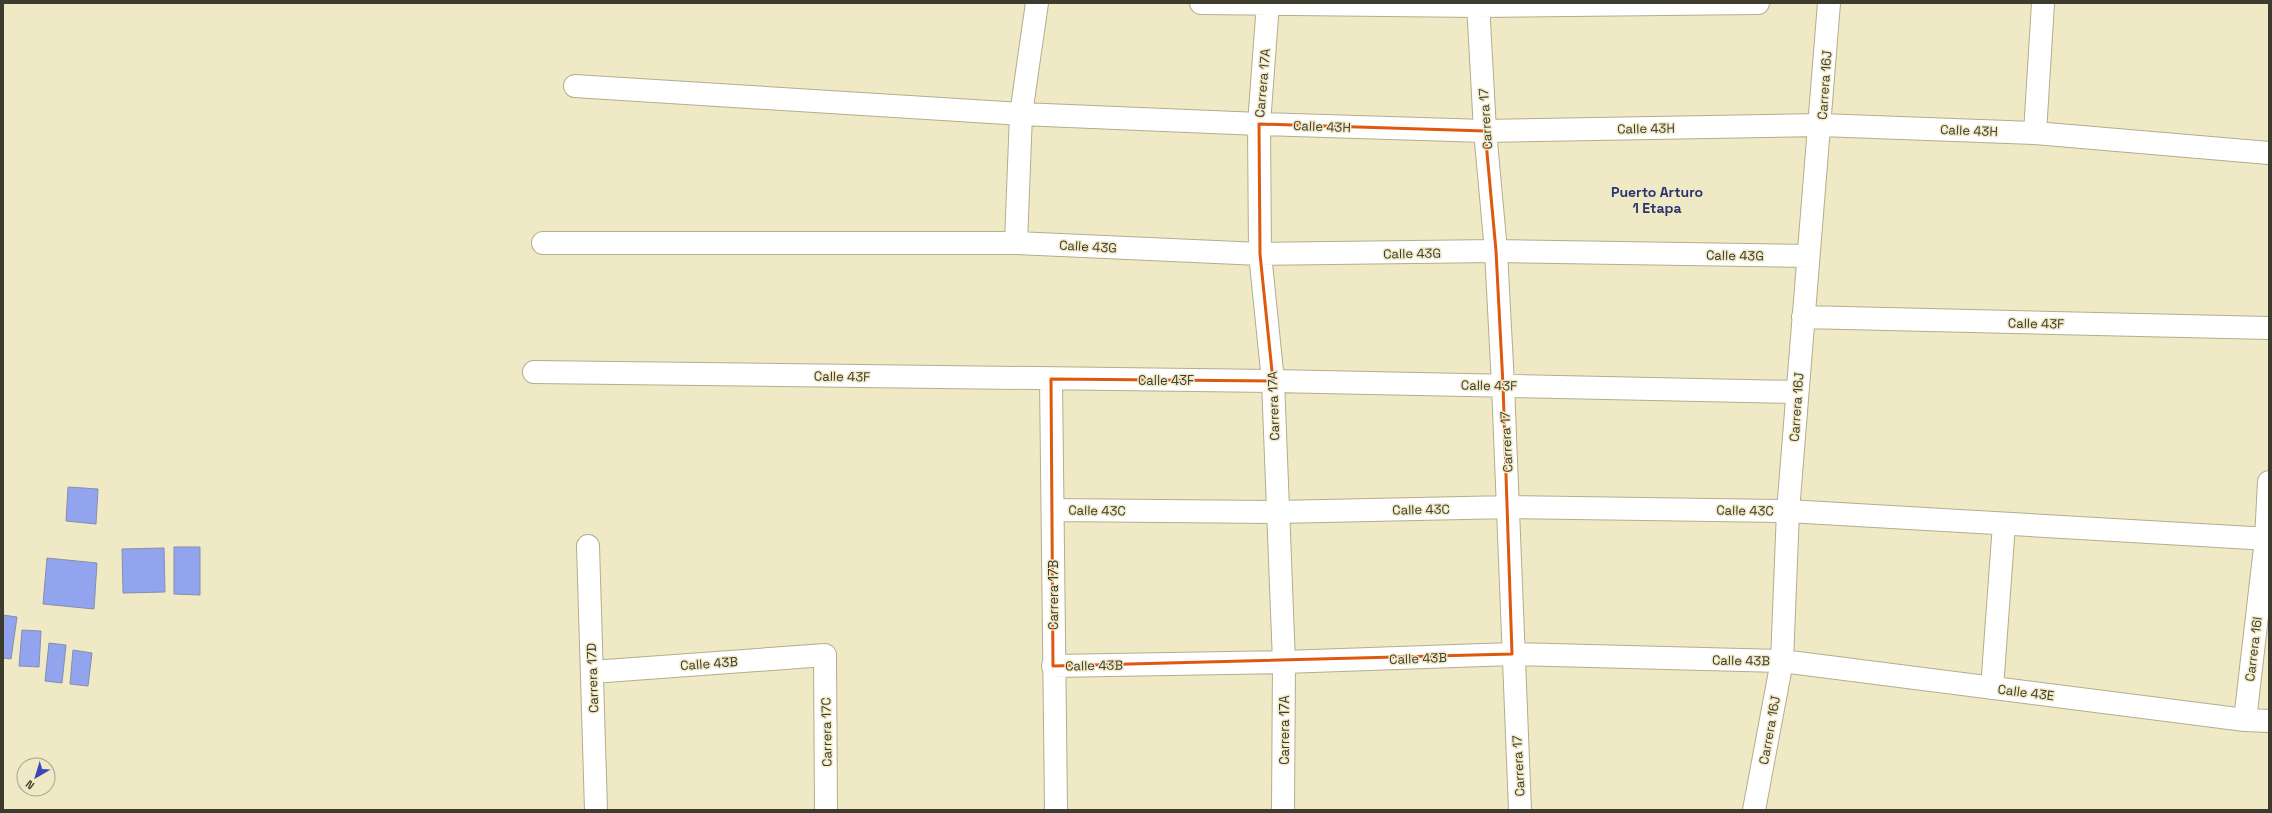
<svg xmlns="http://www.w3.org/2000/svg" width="2272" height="813" font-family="'Space Grotesk',sans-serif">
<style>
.building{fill:#92a4ee;stroke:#868eac}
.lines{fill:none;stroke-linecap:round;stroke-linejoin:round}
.minor-casing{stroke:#b4ad8c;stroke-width:24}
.minor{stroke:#fff;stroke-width:22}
.marked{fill:none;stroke:#df580e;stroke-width:3;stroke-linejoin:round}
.labels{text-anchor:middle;stroke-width:3;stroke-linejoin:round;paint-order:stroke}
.street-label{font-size:13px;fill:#3d3b2d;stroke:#f0e9c6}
.neighbourhood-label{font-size:14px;font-weight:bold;fill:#2a346d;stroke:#f0e9c6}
</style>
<rect width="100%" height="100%" fill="#f0e9c6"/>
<path class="building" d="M68 487 98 489 96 524 66 521Z
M174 547H200V595L174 594Z
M164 548 165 592 123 593 122 549Z
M47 558 97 563 94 609 43 604Z
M3 615 17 617 11 659 3 658Z
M22 630 41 631 39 667 19 666Z
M49 643 66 645 62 683 45 681Z
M73 650 92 653 88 686 70 684Z"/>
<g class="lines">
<g class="minor-casing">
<path id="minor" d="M1201 3 1478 6 1758 3
M1268 3 1259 124 1260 254 1273 381 1284 662 1283 810
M1478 3 1485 131 1496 251 1503 385 1520 810
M575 86 1021 114 1259 124 1485 131 1821 125 2035 133 2269 153
M2035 133 2043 3
M543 243H1016L1260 254 1496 251 1808 256
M1016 243 1021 114 1037 3
M1803 317 2269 328
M534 372 1273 381 1797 392
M1051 379C1054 523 1053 666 1056 810
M1054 510 1277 512 1510 507 1788 511 2269 539
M588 546 596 810
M1053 666 1284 662 1512 654 1782 661 2245 720 2269 721
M592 672 825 655 826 810
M1992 688 2004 524
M2245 720 2266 539 2269 482
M1754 810 1782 661 1788 511 1829 3"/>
</g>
<use href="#minor" class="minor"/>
</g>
<path class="marked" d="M1259 124 1485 131 1496 251 1503 385 1512 654 1053 666 1051 379 1273 381 1260 254Z"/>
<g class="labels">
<g class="street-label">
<text transform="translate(1262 83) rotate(-85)" y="5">Carrera 17A</text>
<text transform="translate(1824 85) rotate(-86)" y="5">Carrera 16J</text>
<text transform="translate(1485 119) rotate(-94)" y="5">Carrera 17</text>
<text transform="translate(1322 126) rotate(2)" y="5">Calle 43H</text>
<text transform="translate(1646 128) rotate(-1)" y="5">Calle 43H</text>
<text transform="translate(1969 130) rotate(2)" y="5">Calle 43H</text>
<text transform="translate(1088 246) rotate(3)" y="5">Calle 43G</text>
<text transform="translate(1412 253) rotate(-1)" y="5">Calle 43G</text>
<text transform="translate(1735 255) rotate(1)" y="5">Calle 43G</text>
<text transform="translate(2036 323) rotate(1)" y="5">Calle 43F</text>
<text transform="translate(842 376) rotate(1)" y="5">Calle 43F</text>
<text x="1166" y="385">Calle 43F</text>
<text transform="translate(1489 385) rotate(1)" y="5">Calle 43F</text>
<text transform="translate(1273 406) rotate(-92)" y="5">Carrera 17A</text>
<text transform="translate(1796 407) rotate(-86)" y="5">Carrera 16J</text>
<text transform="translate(1506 442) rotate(-93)" y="5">Carrera 17</text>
<text transform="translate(1421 509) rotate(-1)" y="5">Calle 43C</text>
<text transform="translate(1097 510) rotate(1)" y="5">Calle 43C</text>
<text transform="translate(1745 510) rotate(1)" y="5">Calle 43C</text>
<text transform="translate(1053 595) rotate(-90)" y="5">Carrera 17B</text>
<text transform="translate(2253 649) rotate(-83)" y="5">Carrera 16I</text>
<text transform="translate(1418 658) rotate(-2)" y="5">Calle 43B</text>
<text transform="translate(1741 660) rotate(1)" y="5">Calle 43B</text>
<text transform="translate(709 663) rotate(-4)" y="5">Calle 43B</text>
<text transform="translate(1094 665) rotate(-1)" y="5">Calle 43B</text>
<text transform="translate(592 678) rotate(-92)" y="5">Carrera 17D</text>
<text transform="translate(2026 692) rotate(7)" y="5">Calle 43E</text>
<text transform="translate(1284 730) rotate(-90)" y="5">Carrera 17A</text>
<text transform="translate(1769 730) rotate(-80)" y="5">Carrera 16J</text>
<text transform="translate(826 732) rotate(-91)" y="5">Carrera 17C</text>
<text transform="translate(1518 766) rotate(-93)" y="5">Carrera 17</text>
</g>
<g class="neighbourhood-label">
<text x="1657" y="197">Puerto Arturo<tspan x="1657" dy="16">1 Etapa</tspan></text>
</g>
</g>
<rect width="2272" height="813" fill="none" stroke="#3d3b2d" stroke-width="8"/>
<g transform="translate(36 777) rotate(218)"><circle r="19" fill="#f0e9c6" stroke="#a8a389"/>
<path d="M0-3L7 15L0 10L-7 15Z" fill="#3b47bb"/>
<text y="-6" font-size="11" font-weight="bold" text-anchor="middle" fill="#3d3b2d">N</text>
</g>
</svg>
